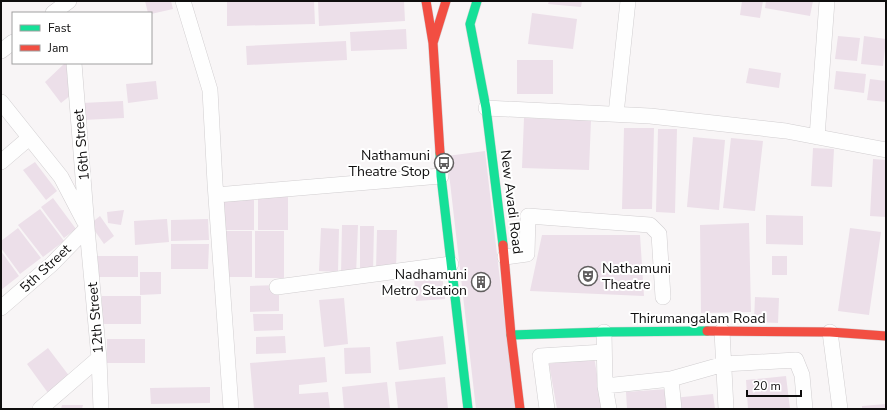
<svg xmlns="http://www.w3.org/2000/svg" width="887" height="410" font-family="'Nunito Sans',sans-serif">
<style>
.building{fill:#ecdfe9}
.lines{fill:none;stroke-linecap:round;stroke-linejoin:round}
.street-casing{stroke:#d1ced0;stroke-width:16}
.fast-casing{stroke:#d1ced0;stroke-width:10}
.jam-casing{stroke:#d1ced0;stroke-width:10}
.street{stroke:#fefefe;stroke-width:15}
.fast{stroke:#16e098;stroke-width:9}
.jam{stroke:#f24e42;stroke-width:9}
.labels{text-anchor:middle;stroke-width:4;stroke-linejoin:round;paint-order:stroke}
.street-label{font-size:14px;fill:#0f0e0e;stroke:#fff}
.poi-label{font-size:14px;fill:#0f0e0e;stroke:#fff;text-anchor:end}
</style>
<rect width="100%" height="100%" fill="#f8f5f6"/>
<path class="building" d="M145 1H171L173 9 151 14V13H148Z
M227 1H314L315 24 227 26Z
M318 1H404L405 21 319 26Z
M549 1H582L581 7 548 4Z
M742 1H763L760 18 740 15Z
M766 1H813L810 16 765 8Z
M532 13 577 19 573 49 528 44Z
M406 29 407 49 351 51 350 32Z
M838 36 860 38 857 61 835 59Z
M864 36 886 39 883 66 861 64Z
M346 41 347 60 247 65 246 46Z
M517 60H553V94H517Z
M65 63H66L71 95 61 103 45 82Z
M749 68 781 73 779 88 746 83Z
M836 71 866 74 864 93 834 89Z
M870 79 886 81V102L867 100Z
M156 81 158 99 128 103 126 84Z
M123 101 124 118 83 120 82 103Z
M524 118 591 120 589 170 522 168Z
M624 128H654L652 209H622Z
M658 129H677L675 213 656 212Z
M693 137 725 140 719 210 687 207Z
M731 138 763 141 755 211 723 208Z
M813 148 834 149 832 187 811 186Z
M485 151 515 409H476L447 156Z
M873 159 886 160V217L870 216Z
M35 162 57 191 46 200 23 170Z
M258 193 288 194V230H258Z
M53 198 76 229 64 238 41 207Z
M223 198H254V230H223Z
M40 209 64 241 43 257 18 225Z
M124 210 121 225 108 223 107 212Z
M766 215 803 216V245L766 244Z
M100 216 114 236 104 244 90 224Z
M167 219 169 242 135 245 134 221Z
M208 219 209 240 171 241V220Z
M749 223 751 312 701 313 700 225Z
M342 225H358L356 275H341Z
M360 226H374L373 273H360Z
M18 228 41 258 20 274 1 248V241Z
M321 228 339 229 338 272 319 271Z
M850 228 881 232 869 315 838 311Z
M377 230H397L396 271 376 270Z
M226 231H252V277H226Z
M255 231H284V278H255Z
M542 235H640L644 296 530 291Z
M171 244H209L208 269H171Z
M1 251 19 276 1 290Z
M97 256H138V277H97Z
M772 256H787V275H772Z
M140 272H161V294L140 295Z
M442 275 445 299 416 301 414 277Z
M279 285V311L250 312V286Z
M102 296H141V324H102Z
M755 297 779 298 778 323 754 322Z
M344 298 348 344 324 347 319 300Z
M253 314H283V330L254 331Z
M285 336 286 353 256 354V337Z
M443 336 446 364 399 370 396 342Z
M107 339H145V363H107Z
M370 347 371 373 345 374 344 348Z
M48 348 70 377 48 393 27 364Z
M325 357 327 382 299 385V394L328 392 330 409H254L250 363Z
M594 357 603 409H557L549 364Z
M786 376 790 409H748L746 380Z
M445 377 448 409H398L395 382Z
M387 382 390 409H344L342 387Z
M210 387V403L151 404 150 388Z
M667 389 668 409H627L626 392Z
M713 394 715 409H674L673 398Z
M886 404V409H862V406Z
M62 405H83L82 409H61Z"/>
<g class="lines">
<g class="street-casing">
<path id="street" d="M183 1 210 90 215 183 231 409
M53 13 69 1
M1 51 13 42
M74 63 87 228 99 358 101 409
M1 102 61 177 84 221
M486 108 650 116 786 131 886 150
M616 114 628 1
M817 137 827 1
M1 162 29 138
M216 195 441 176
M505 257 527 254 528 216 650 225 659 234 663 297
M277 287 451 264
M1 308 52 264 87 228
M722 331 726 409
M604 332 605 386 671 379 674 409
M830 332 840 409
M671 379 724 364 796 360 802 375 805 409
M605 386 609 409
M40 409 99 358
M547 409 540 356 604 352"/>
</g>
<g class="fast-casing">
<path id="fast" d="M477 1 470 24 486 108 503 245
M440 153 441 176 468 409
M511 335 604 332 707 331"/>
</g>
<g class="jam-casing">
<path id="jam" d="M426 1 433 43
M440 153 433 43 446 1
M503 245 511 335 520 409
M707 331 830 332 886 336"/>
</g>
<use href="#street" class="street"/>
<use href="#fast" class="fast"/>
<use href="#jam" class="jam"/>
</g>
<defs>
<g id="bus-ring" transform="scale(1)"><circle r="9.5" fill="#fff" stroke="#615f5f" stroke-width="1.5"/><path d="M-5-6H5V4H4V6H2V4H-2V6H-4V4H-5ZM-3.5-4V0h7V-4ZM-3.5 1.2v1.5H-2V1.2ZM2 1.2v1.5H3.5V1.2Z" fill="#615f5f"/></g>
<g id="theatre-ring" transform="scale(1)"><circle r="9.5" fill="#fff" stroke="#615f5f" stroke-width="1.5"/><path d="M-5-5.5Q0-4 5-5.5V0Q5 5 0 6Q-5 5-5 0ZM-3.3-2.5H-1v1.5H-3.3ZM1-2.5H3.3v1.5H1ZM-2.8 1Q0 5.5 2.8 1Z" fill="#615f5f"/></g>
<g id="building-ring" transform="scale(1)"><circle r="9.5" fill="#fff" stroke="#615f5f" stroke-width="1.5"/><path d="M-4-6H4V6H1V3H-1V6H-4ZM-2.5-4.3h1.7v1.8h-1.7ZM.8-4.3h1.7v1.8H.8ZM-2.5-1h1.7V.8h-1.7ZM.8-1h1.7V.8H.8Z" fill="#615f5f"/></g>
</defs>
<g fill-rule="evenodd">
<use href="#bus-ring" x="444" y="163"/>
<use href="#theatre-ring" x="588" y="276"/>
<use href="#building-ring" x="481" y="282"/>
</g>
<g class="labels">
<g class="street-label">
<text transform="translate(81 145) rotate(-95)" y="5">16th Street</text>
<text transform="translate(512 202) rotate(83)" y="5">New Avadi Road</text>
<text transform="translate(45 268) rotate(-43)" y="5">5th Street</text>
<text transform="translate(95 318) rotate(-95)" y="5">12th Street</text>
<text x="698" y="323">Thirumangalam Road</text>
</g>
<g class="poi-label">
<text x="430" y="160">Nathamuni<tspan x="430" dy="16">Theatre Stop</tspan></text>
<text x="602" y="273" text-anchor="start">Nathamuni<tspan x="602" dy="16">Theatre</tspan></text>
<text x="467" y="279">Nadhamuni<tspan x="467" dy="16">Metro Station</tspan></text>
</g>
</g>
<rect width="887" height="410" fill="none" stroke="#0f0e0e" stroke-width="4"/>
<rect x="12" y="12" width="140" height="52" fill="#ffffff" stroke="#9f9f9f"/>
<rect x="20" y="25" width="20" height="6" fill="#16e098" stroke="#9f9f9f"/>
<text x="48" y="32" font-size="12" fill="#0f0e0e">Fast</text>
<rect x="20" y="45" width="20" height="6" fill="#f24e42" stroke="#9f9f9f"/>
<text x="48" y="52" font-size="12" fill="#0f0e0e">Jam</text>
<path d="M747 390v6h54v-6" fill="none" stroke="#0f0e0e" stroke-width="2"/>
<text x="753" y="390" font-size="12" fill="#0f0e0e" stroke="#ffffff" stroke-width="3" paint-order="stroke">20 m</text>
</svg>
